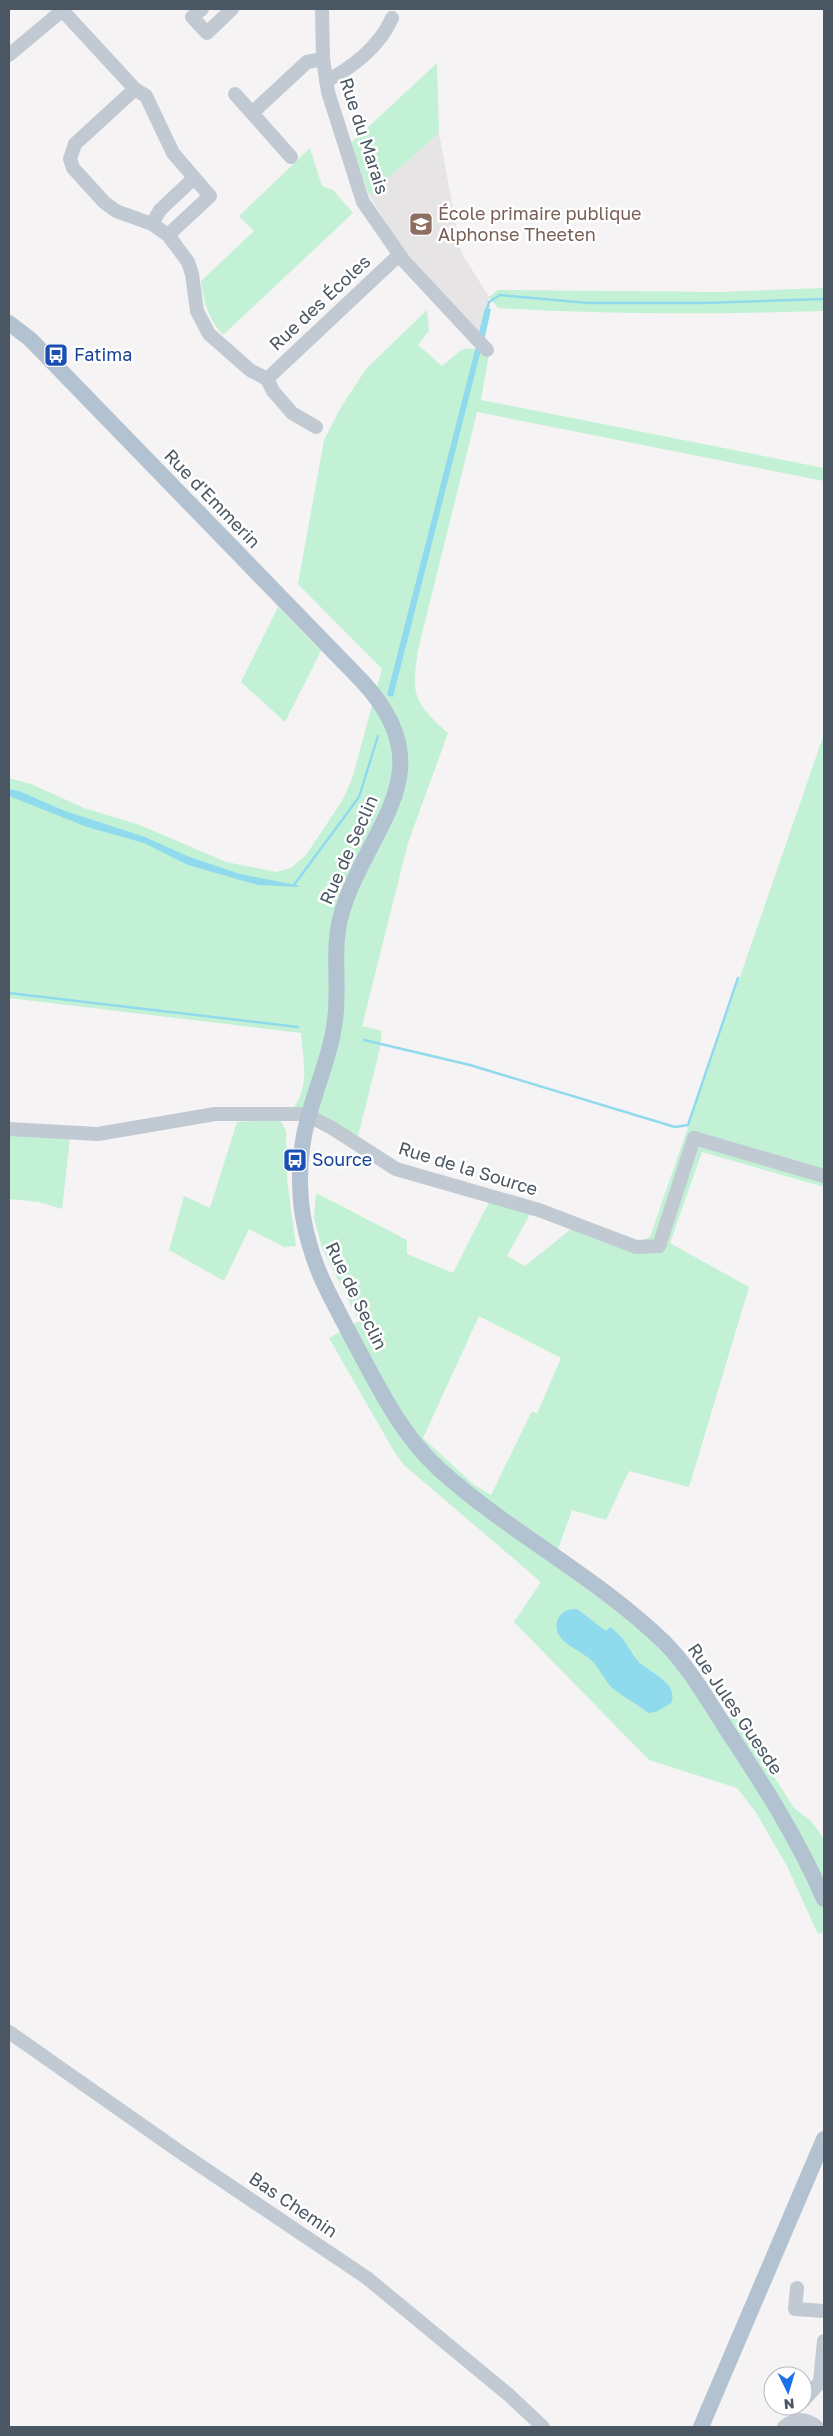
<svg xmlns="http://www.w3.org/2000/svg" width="833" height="2436" font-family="'Golos Text',sans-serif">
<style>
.education{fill:#e6e4e5}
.green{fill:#c3f1d5;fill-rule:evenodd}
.water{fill:#90daee}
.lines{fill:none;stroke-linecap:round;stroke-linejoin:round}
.stream{stroke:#90daee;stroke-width:2.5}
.minor{stroke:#c1cad2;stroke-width:14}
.major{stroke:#b3c2d1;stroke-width:16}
.labels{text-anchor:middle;stroke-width:5;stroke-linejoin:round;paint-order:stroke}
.street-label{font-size:18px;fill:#4a5661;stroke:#fff}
.education-label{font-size:18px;fill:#785e54;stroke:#fff;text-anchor:start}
.transit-label{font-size:18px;fill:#164399;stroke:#fff;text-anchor:start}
</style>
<rect width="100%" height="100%" fill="#f5f3f3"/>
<path class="education" d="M439 133 461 252 489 297 480 340 405 253 369 195Z"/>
<path class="green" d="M437 63 439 133 369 195 351 143Z
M310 148 322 186 333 190 353 213 223 335C208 318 204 303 201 281L254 231 239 216Z
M824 288V311C715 314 607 315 498 308L489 297 498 290 719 292Z
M427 310 429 331 418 345 442 366C464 349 460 344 489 353L481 400 824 468V481L477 412 418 650C411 697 414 702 448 733L408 843 362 1026 382 1031 380 1048 358 1136 324 1117 294 1107C310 1085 303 1059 301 1033L9 998V778L31 784 84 808 140 825 226 862 276 872 291 868 306 855 342 801 352 779 382 669 298 584 324 440 341 407 366 369Z
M278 607 321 651 285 722 241 682Z
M824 734V1187L702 1152 670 1243 749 1287 689 1487 629 1471 606 1520 572 1510 553 1563 635 1623 673 1663 716 1723 734 1714 794 1808 811 1821 824 1839V1932L818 1934 787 1866 755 1811 737 1788 649 1760 514 1622 541 1582 404 1465 395 1453 329 1338 359 1321 322 1248 314 1218 316 1193 407 1240V1254L453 1273 489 1202 530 1214 507 1256 525 1266 581 1221 641 1241 650 1237ZM479 1316 561 1358 537 1414 532 1411 491 1495 473 1484 423 1438Z
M280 1120 286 1131 287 1180 296 1246 284 1247 249 1229 224 1281 169 1250 184 1196 210 1208 237 1122Z
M9 1133 70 1139 62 1209 39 1202 9 1199Z"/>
<path class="water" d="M485 308 491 309 484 341 478 336Z
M476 346 481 350 393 697 387 695Z
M9 789 19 791 65 811 145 837 187 856 240 874 296 885 300 887 258 885 188 865 144 843 87 827 9 796Z
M577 1609 606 1631 610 1627C625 1638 627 1647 637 1660 647 1672 680 1682 671 1703L656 1712 648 1713C638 1704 626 1699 616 1691 606 1684 602 1672 594 1663 582 1649 549 1642 558 1619 562 1611 568 1609 577 1609Z"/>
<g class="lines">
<path class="stream" d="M487 310 489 302 500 295 588 303H704L824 299
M294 885 359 797 378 736
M9 993 298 1027
M364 1040 470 1065 675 1127 688 1125 738 978"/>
<path class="minor" d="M202 9 192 17 207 33 232 9
M322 9 323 59 328 92 363 202 404 261 487 350
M62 10 135 89 146 96 173 153 210 196 168 235
M9 55 64 9
M326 81C352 68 380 46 392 18
M135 89 75 144 70 159 73 168 104 202 116 211 152 224 168 235 188 262 192 274 197 311 209 334 250 370 267 379 273 391 292 413 316 427
M235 94 291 157
M252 113 307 62 323 59
M152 224 160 210 194 178
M267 379 399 255
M9 1129 98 1134 215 1114H300L313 1118 332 1128 396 1169 539 1210 636 1247 659 1246 694 1138 824 1176
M9 2032 183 2154 367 2278 509 2395 543 2427
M797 2288 795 2309 824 2311
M803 2401 820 2382 824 2341
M784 2427C795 2418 806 2418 817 2427"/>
<path class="major" d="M9 323 30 339 362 681C447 772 368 825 342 912 331 947 340 984 335 1020 331 1053 317 1085 308 1118 297 1159 297 1205 310 1246 319 1279 337 1308 352 1338 377 1384 400 1434 440 1470 510 1533 596 1576 664 1642 689 1667 708 1700 727 1730 763 1784 798 1839 824 1899
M701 2427 824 2139"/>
</g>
<defs>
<g id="school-square" transform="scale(1.25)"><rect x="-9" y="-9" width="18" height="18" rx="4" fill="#8d6e63" stroke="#fff"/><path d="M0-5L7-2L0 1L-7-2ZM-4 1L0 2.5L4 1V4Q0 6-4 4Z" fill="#fff"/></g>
<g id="bus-square" transform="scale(1.25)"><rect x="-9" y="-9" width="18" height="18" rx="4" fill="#1a4fb4" stroke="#fff"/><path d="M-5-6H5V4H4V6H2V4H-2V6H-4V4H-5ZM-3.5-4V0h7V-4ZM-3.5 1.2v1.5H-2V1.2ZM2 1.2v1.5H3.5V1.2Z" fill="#fff"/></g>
</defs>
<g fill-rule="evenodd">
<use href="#school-square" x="421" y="224"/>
<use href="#bus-square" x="56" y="355"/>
<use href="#bus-square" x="295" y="1160"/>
</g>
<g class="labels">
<g class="street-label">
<text transform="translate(364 136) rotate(72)" y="6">Rue du Marais</text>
<text transform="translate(320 303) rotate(-43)" y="6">Rue des Écoles</text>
<text transform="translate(212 499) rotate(46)" y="6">Rue d'Emmerin</text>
<text transform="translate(349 850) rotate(-66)" y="6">Rue de Seclin</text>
<text transform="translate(468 1169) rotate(17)" y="6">Rue de la Source</text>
<text transform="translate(356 1296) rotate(64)" y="6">Rue de Seclin</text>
<text transform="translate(735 1709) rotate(56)" y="6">Rue Jules Guesde</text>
<text transform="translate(293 2205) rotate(34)" y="6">Bas Chemin</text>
</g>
<g class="education-label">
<text x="438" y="220">École primaire publique<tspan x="438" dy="21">Alphonse Theeten</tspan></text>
</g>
<g class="transit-label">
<text x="74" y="361">Fatima</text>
<text x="312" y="1166">Source</text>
</g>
</g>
<rect width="833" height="2436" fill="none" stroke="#4a5661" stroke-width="20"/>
<g transform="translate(788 2391) rotate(175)"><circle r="24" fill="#ffffff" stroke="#b7bbc0"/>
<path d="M0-4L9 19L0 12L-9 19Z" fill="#1a73e8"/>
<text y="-8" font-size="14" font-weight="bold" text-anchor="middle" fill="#4a5661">N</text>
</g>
</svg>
